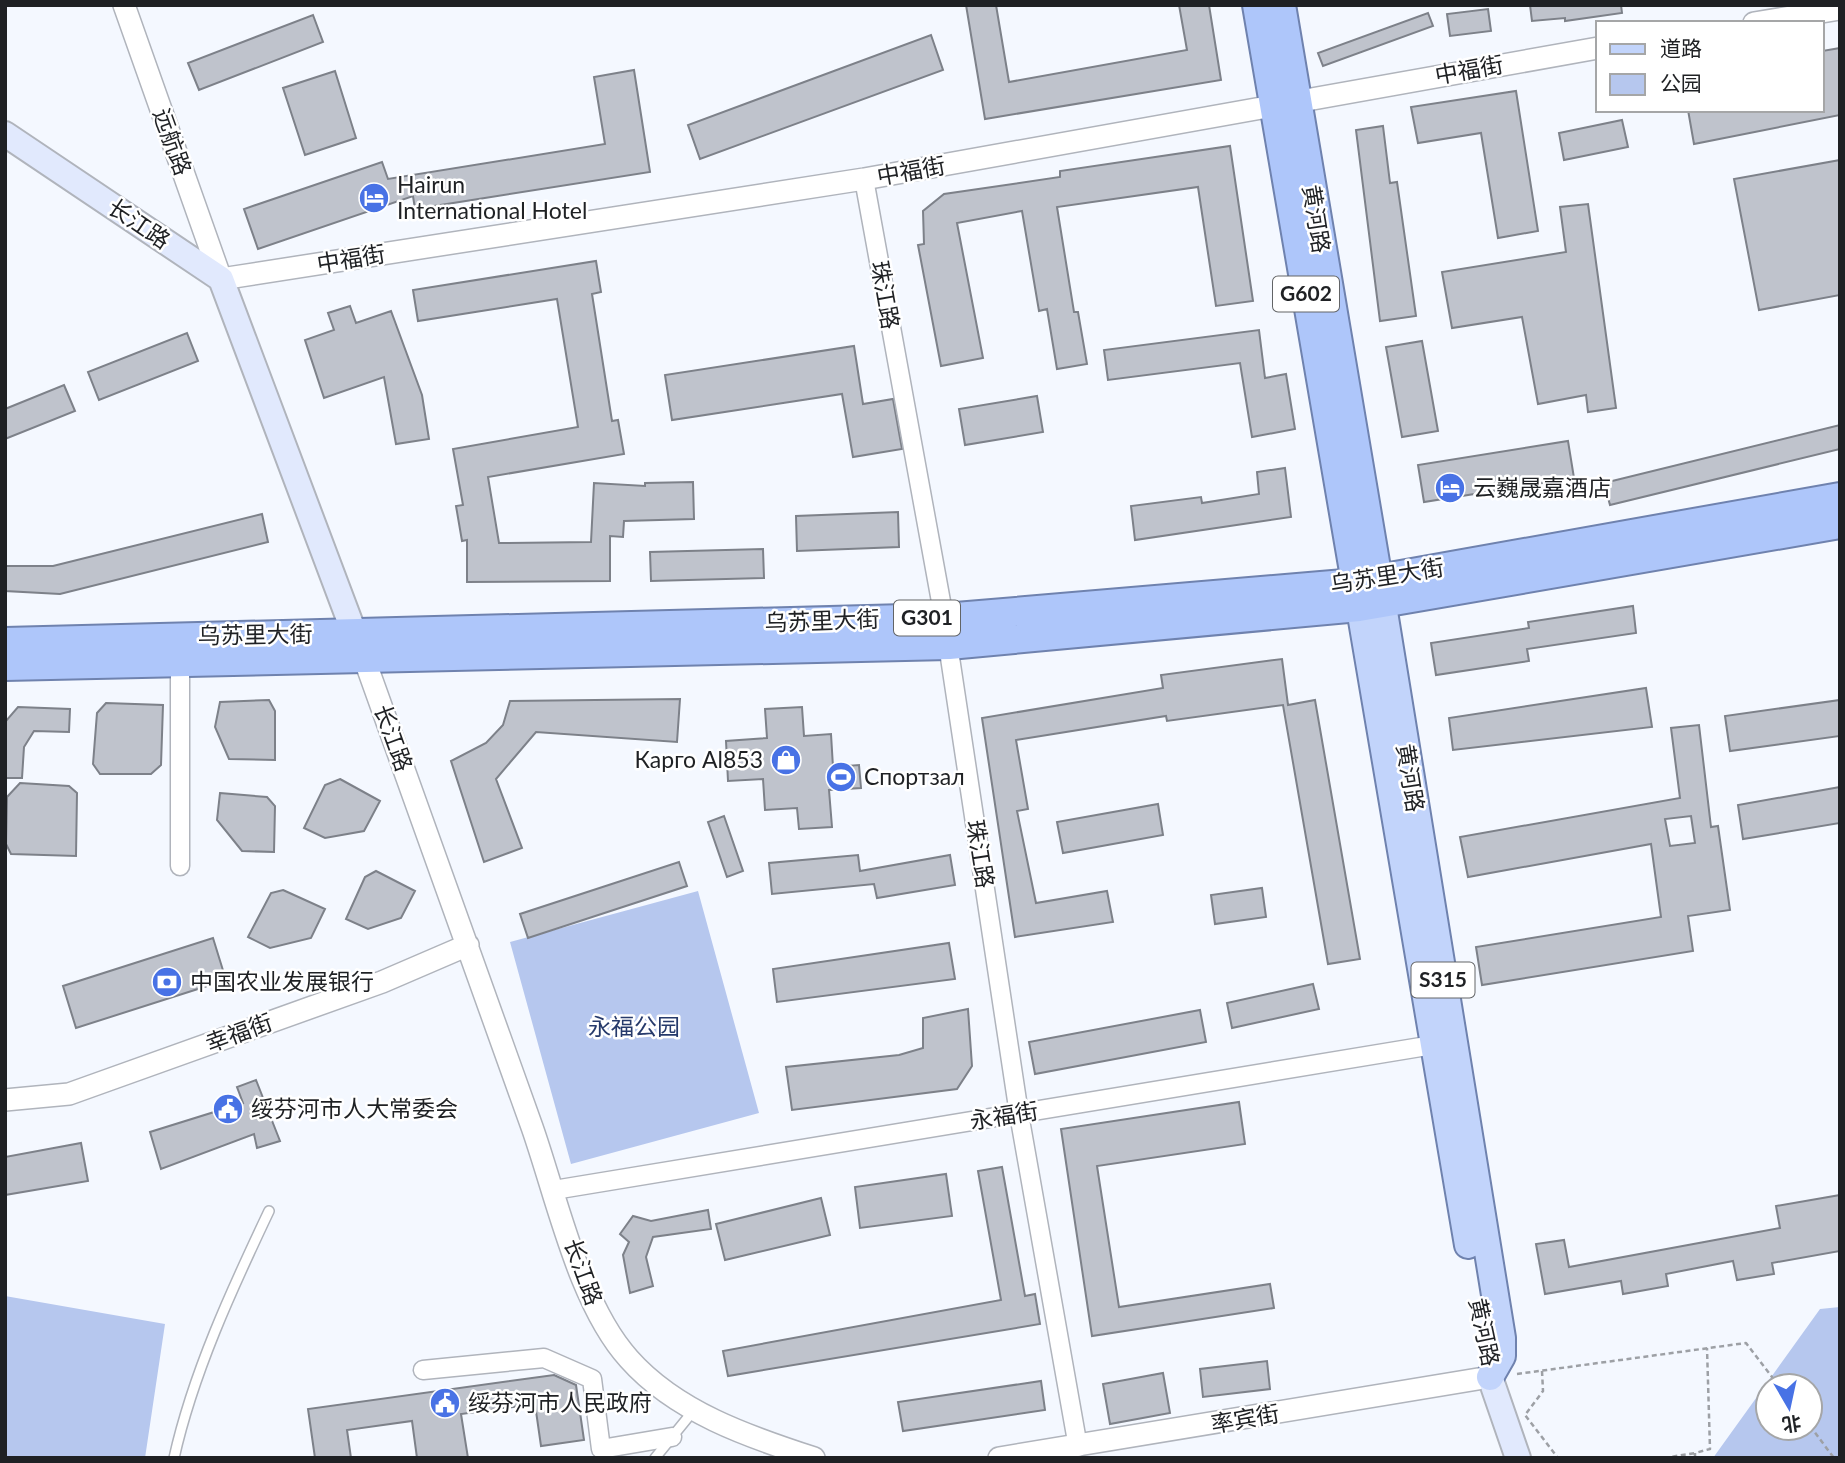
<svg xmlns="http://www.w3.org/2000/svg" width="1845" height="1463" font-family="Lato,'Noto Sans SC',sans-serif">
<style>
.green{fill:#b6c7ee;fill-rule:evenodd}
.building{fill:#bfc3cc;stroke:#7d8189;stroke-width:2;fill-rule:evenodd}
.lines{fill:none;stroke-linecap:round;stroke-linejoin:round}
.service-casing{stroke:#b0b4bc;stroke-width:12}
.minor-casing{stroke:#b0b4bc;stroke-width:21}
.tertiary-casing{stroke:#b0b4bc;stroke-width:24}
.secondary-casing{stroke:#b0b4bc;stroke-width:28}
.primary-casing{stroke:#6f82ae;stroke-width:30}
.trunk-casing{stroke:#6f82ae;stroke-width:32}
.path{stroke:#9da0a5;stroke-width:2.5;stroke-dasharray:5 3.5;stroke-linecap:butt}
.service{stroke:#fff;stroke-width:9}
.minor{stroke:#fff;stroke-width:18}
.tertiary{stroke:#fff;stroke-width:21}
.secondary{stroke:#e1e9fd;stroke-width:24}
.primary{stroke:#c2d4fb;stroke-width:26}
.trunk{stroke:#aec6fa;stroke-width:28}
.labels{text-anchor:middle;stroke-width:5;stroke-linejoin:round;paint-order:stroke}
.shield{fill:#fff;stroke:#626466;stroke-width:2}
.shield-label{font-size:21px;font-weight:bold;fill:#1f2124}
.street-label{font-size:23px;fill:#1f2124;stroke:#fff}
.poi-label{font-size:23px;fill:#1f2124;stroke:#fff;text-anchor:start}
.park-label{font-size:23px;fill:#263a6b;stroke:#fff}
</style>
<rect width="100%" height="100%" fill="#f4f8ff"/>
<path class="green" d="M698 891 759 1113 571 1164 510 942Z
M5 1296 165 1324 145 1458H5Z
M1840 1307V1458H1713L1820 1309ZM1768 1386H1810V1428H1768Z"/>
<path class="building" d="M966 5H996L1009 82 1187 50 1179 5H1209L1221 80 985 119Z
M1530 5H1621L1622 13 1565 21V18L1532 21Z
M1488 9 1491 31 1450 36 1447 14Z
M1428 13 1433 26 1323 66 1318 53Z
M313 15 323 42 199 90 188 63Z
M931 35 943 70 700 159 688 125Z
M1840 48V115L1694 144 1688 110H1822V51Z
M634 70 650 172 415 209 413 196 258 249 244 209 382 162 388 179 605 144 594 77Z
M335 71 356 138 305 155 283 88Z
M1516 91 1538 231 1498 238 1481 133 1418 143 1411 107Z
M1622 120 1628 147 1564 160 1559 133Z
M1383 126 1390 183 1397 182 1416 316 1380 321 1356 130Z
M1230 146 1253 301 1216 306 1198 187 1057 207 1074 312H1078L1087 364 1057 369 1047 309 1039 311 1022 211 957 223 983 358 941 366 918 245 924 244 923 211 944 194 1060 177V171Z
M1840 160V295L1759 310 1734 179Z
M1588 204 1616 408 1588 412 1586 395 1538 404 1522 317 1452 328 1442 272 1566 252 1560 207Z
M596 261 601 292 592 294 612 421 618 420 624 454 488 477 499 543 591 542 594 483 645 486V483L693 482 694 519 624 521 623 537 610 536V581L467 582V540L462 541 456 506 463 505 453 449 578 427 557 299 418 321 413 290Z
M350 306 356 323 391 311 422 395 429 439 396 444 384 377 324 398 305 340 334 330 328 313Z
M1259 330 1265 378 1286 374 1295 429 1252 437 1240 363 1108 380 1104 350Z
M187 333 198 361 99 400 88 372Z
M1422 341 1438 431 1402 437 1386 347Z
M854 346 863 404 893 399 902 449 853 457 842 394 672 420 665 375Z
M64 385 75 411 5 439V409Z
M1037 396 1043 432 965 445 959 409Z
M1840 425V449L1610 505 1604 483Z
M1568 441 1574 478 1424 502 1418 465Z
M1285 468 1291 517 1135 540 1131 506 1201 497 1202 503 1259 494 1257 472Z
M898 512 899 547 797 551 796 516Z
M262 514 268 542 60 594 5 591V566H53Z
M763 549 764 578 651 581 650 552Z
M1633 606 1636 633 1527 649 1529 661 1436 675 1431 643 1529 628 1528 622Z
M1282 659 1288 705 1315 700 1360 959 1328 964 1283 705 1167 721 1166 716 1016 740 1028 809 1017 811 1036 903 1107 891 1113 922 1015 937 982 718 1163 688 1161 675Z
M1646 688 1652 727 1453 750 1449 718Z
M680 699 677 742 536 732 496 779 522 848 484 862 451 761 486 743 503 725 510 701Z
M269 700 275 711V760L229 759 215 727 220 702Z
M1840 700V736L1730 751 1725 716Z
M106 703 163 705 161 765 151 774H100L93 764 97 713Z
M18 707 70 709 69 732 34 731 24 747 22 778H5V722Z
M802 707 804 736 831 734 833 767 859 765 861 788 829 790 832 827 799 829 797 808 765 810 763 779 728 781 726 741 767 738 765 709Z
M1699 725 1711 827 1718 826 1730 910 1688 916 1693 951 1482 985 1476 947 1661 917 1651 844 1468 877 1460 837 1680 798 1671 728ZM1691 816 1695 843 1670 846 1665 819Z
M340 779 380 801 364 831 325 838 304 828 325 785Z
M20 783 69 786 77 793 76 856 11 854 6 844 7 797Z
M1840 787V823L1743 839 1738 805Z
M220 793 267 797 275 806 274 852 242 851 217 820Z
M1158 804 1163 835 1063 853 1057 822Z
M724 816 743 871 727 877 708 822Z
M858 855 860 871 950 855 955 885 877 898 874 884 772 894 769 863Z
M679 862 687 886 528 938 520 914Z
M376 871 415 891 401 918 368 929 346 919 365 877Z
M1262 888 1266 917 1215 924 1211 895Z
M283 890 325 909 311 938 270 948 248 937 271 893Z
M213 938 226 980 76 1028 63 986Z
M949 943 955 979 777 1002 773 969Z
M1313 984 1319 1009 1232 1028 1227 1003Z
M968 1009 972 1066 957 1089 792 1110 786 1067 899 1055 923 1048V1018Z
M1200 1010 1206 1042 1035 1074 1029 1042Z
M256 1080 280 1141 257 1148 254 1134 161 1169 150 1132 243 1103 237 1087Z
M1239 1102 1245 1144 1097 1166 1119 1307 1270 1284 1274 1308 1092 1336 1061 1129Z
M81 1143 88 1181 5 1195V1157Z
M1002 1167 1025 1296 1035 1294 1040 1324 728 1376 723 1351 1001 1300 978 1171Z
M946 1174 952 1216 860 1228 855 1187Z
M1840 1195V1251L1772 1263 1774 1274 1737 1280 1733 1261 1666 1274 1668 1286 1623 1294 1621 1281 1545 1294 1536 1244 1564 1240 1569 1267 1780 1228 1776 1206Z
M821 1198 830 1235 725 1260 716 1224Z
M708 1210 711 1229 653 1237 646 1257 653 1286 630 1293 623 1255 629 1242 620 1234 633 1216 651 1221Z
M1267 1361 1270 1389 1203 1397 1200 1369Z
M1163 1373 1170 1413 1110 1424 1103 1384Z
M554 1375 576 1385 584 1440 541 1446 535 1404 461 1414 468 1458H417L412 1421 347 1430 351 1458H315L308 1409Z
M1041 1381 1045 1410 903 1431 898 1402Z"/>
<g class="lines">
<g class="service-casing">
<path id="service" d="M174 1458C193 1373 232 1289 269 1211
M655 1458 694 1410"/>
</g>
<g class="minor-casing">
<path id="minor" d="M864 179 944 618 1019 1114 1078 1447
M180 662V866
M554 1190 1445 1043
M423 1370 544 1358 592 1379 601 1449 672 1437"/>
</g>
<g class="tertiary-casing">
<path id="tertiary" d="M124 5 221 279 864 179 1598 48
M1754 23 1840 9
M364 658C420 814 477 970 532 1127 557 1198 579 1304 629 1359 676 1412 749 1437 814 1458
M5 1100 69 1094 382 982 468 945
M999 1458 1490 1377"/>
</g>
<g class="secondary-casing">
<path id="secondary" d="M5 134 221 279 361 651
M1490 1377 1518 1458"/>
</g>
<g class="primary-casing">
<path id="primary" d="M1379 581 1502 1338V1356L1490 1377
M1356 585 1468 1245"/>
</g>
<g class="trunk-casing">
<path id="trunk" d="M1257 5 1356 583
M1281 5 1378 580
M5 642 944 618 1356 583 1840 497
M5 666 949 645 1359 607 1840 524"/>
</g>
<path class="path" d="M1542 1371 1543 1391 1525 1415 1558 1458
M1517 1374 1746 1343 1779 1386
M1810 1426 1834 1458
M1664 1458 1695 1453
M1695 1458V1453L1710 1449 1707 1348"/>
<use href="#service" class="service"/>
<use href="#minor" class="minor"/>
<use href="#tertiary" class="tertiary"/>
<use href="#secondary" class="secondary"/>
<use href="#primary" class="primary"/>
<use href="#trunk" class="trunk"/>
</g>
<defs>
<g id="hotel-disc" transform="scale(1.575)"><circle r="9.5" fill="#4872e5" stroke="#fff"/><path d="M-6-4.5h1.5V1H6V5H4.5V3h-9V5H-6ZM-4 0a1.8 1.8 0 1 1 3.6 0ZM.5 0V-2.5h3Q6-2.5 6 0Z" fill="#fff"/></g>
<g id="shop-disc" transform="scale(1.575)"><circle r="9.5" fill="#4872e5" stroke="#fff"/><path d="M-5-2.5h2.3a2.7 3.5 0 0 1 5.4 0H5L5.5 6h-11ZM-1.5-2.5h3a1.5 2.3 0 0 0-3 0Z" fill="#fff"/></g>
<g id="stadium-disc" transform="scale(1.575)"><circle r="9.5" fill="#4872e5" stroke="#fff"/><path d="M0-5a6.5 5 0 1 0 0 10a6.5 5 0 1 0 0-10ZM-3.5-1.8h7v3.6h-7Z" fill="#fff"/></g>
<g id="bank-disc" transform="scale(1.575)"><circle r="9.5" fill="#4872e5" stroke="#fff"/><path d="M-6-4H6V4H-6ZM0-2.3a2.3 2.3 0 1 0 0 4.6a2.3 2.3 0 1 0 0-4.6Z" fill="#fff"/></g>
<g id="civic-disc" transform="scale(1.575)"><circle r="9.5" fill="#4872e5" stroke="#fff"/><path d="M-.6-6.5H3V-4.5H.6V-3L4-1V1h2V6H-6V1h2V-1L-.6-3ZM-1.2 2.5V6h2.4V2.5Z" fill="#fff"/></g>
</defs>
<g fill-rule="evenodd">
<use href="#hotel-disc" x="374" y="198"/>
<use href="#hotel-disc" x="1450" y="488"/>
<use href="#shop-disc" x="786" y="760"/>
<use href="#stadium-disc" x="841" y="777"/>
<use href="#bank-disc" x="167" y="982"/>
<use href="#civic-disc" x="228" y="1109"/>
<use href="#civic-disc" x="445" y="1403"/>
</g>
<g class="labels">
<g class="shield">
<rect x="1273" y="276.5" width="66" height="35" rx="5"/>
<rect x="894" y="600.5" width="66" height="35" rx="5"/>
<rect x="1411.5" y="962.5" width="63" height="35" rx="5"/>
</g>
<g class="shield-label">
<text x="1306" y="301">G602</text>
<text x="927" y="625">G301</text>
<text x="1443" y="987">S315</text>
</g>
<g class="street-label">
<text transform="translate(1469 70) rotate(-10)" y="8">中福街</text>
<text transform="translate(172 142) rotate(70)" y="8">远航路</text>
<text transform="translate(911 171) rotate(-10)" y="8">中福街</text>
<text transform="translate(1316 219) rotate(81)" y="8">黄河路</text>
<text transform="translate(139 224) rotate(34)" y="8">长江路</text>
<text transform="translate(351 259) rotate(-9)" y="8">中福街</text>
<text transform="translate(885 295) rotate(80)" y="8">珠江路</text>
<text transform="translate(1387 576) rotate(-9)" y="8">乌苏里大街</text>
<text transform="translate(822 621) rotate(-2)" y="8">乌苏里大街</text>
<text transform="translate(255 635) rotate(-1)" y="8">乌苏里大街</text>
<text transform="translate(393 738) rotate(70)" y="8">长江路</text>
<text transform="translate(1410 778) rotate(81)" y="8">黄河路</text>
<text transform="translate(980 854) rotate(81)" y="8">珠江路</text>
<text transform="translate(239 1033) rotate(-20)" y="8">幸福街</text>
<text transform="translate(1004 1116) rotate(-9)" y="8">永福街</text>
<text transform="translate(583 1272) rotate(70)" y="8">长江路</text>
<text transform="translate(1484 1332) rotate(78)" y="8">黄河路</text>
<text transform="translate(1245 1419) rotate(-10)" y="8">率宾街</text>
</g>
<g class="poi-label">
<text x="397" y="193">Hairun<tspan x="397" dy="26">International Hotel</tspan></text>
<text x="1473" y="496">云巍晟嘉酒店</text>
<text x="763" y="768" text-anchor="end">Карго Al853</text>
<text x="864" y="785">Спортзал</text>
<text x="190" y="990">中国农业发展银行</text>
<text x="251" y="1117">绥芬河市人大常委会</text>
<text x="468" y="1411">绥芬河市人民政府</text>
</g>
<g class="park-label">
<text x="634" y="1035">永福公园</text>
</g>
</g>
<rect width="1845" height="1463" fill="none" stroke="#1f2124" stroke-width="14"/>
<rect x="1596" y="21" width="228" height="91" fill="#ffffff" stroke="#a5a6a7" stroke-width="2"/>
<rect x="1610" y="44" width="35" height="10" fill="#c2d4fb" stroke="#a5a6a7" stroke-width="2"/>
<text x="1660" y="56" font-size="21" fill="#1f2124">道路</text>
<rect x="1610" y="74" width="35" height="21" fill="#b6c7ee" stroke="#a5a6a7" stroke-width="2"/>
<text x="1660" y="91" font-size="21" fill="#1f2124">公园</text>
<g transform="translate(1789 1407) rotate(171)"><circle r="33" fill="#ffffff" stroke="#a5a6a7" stroke-width="2"/>
<path d="M0-5L12 26L0 18L-12 26Z" fill="#4872e5"/>
<text y="-10" font-size="19" font-weight="bold" text-anchor="middle" fill="#1f2124">北</text>
</g>
</svg>
